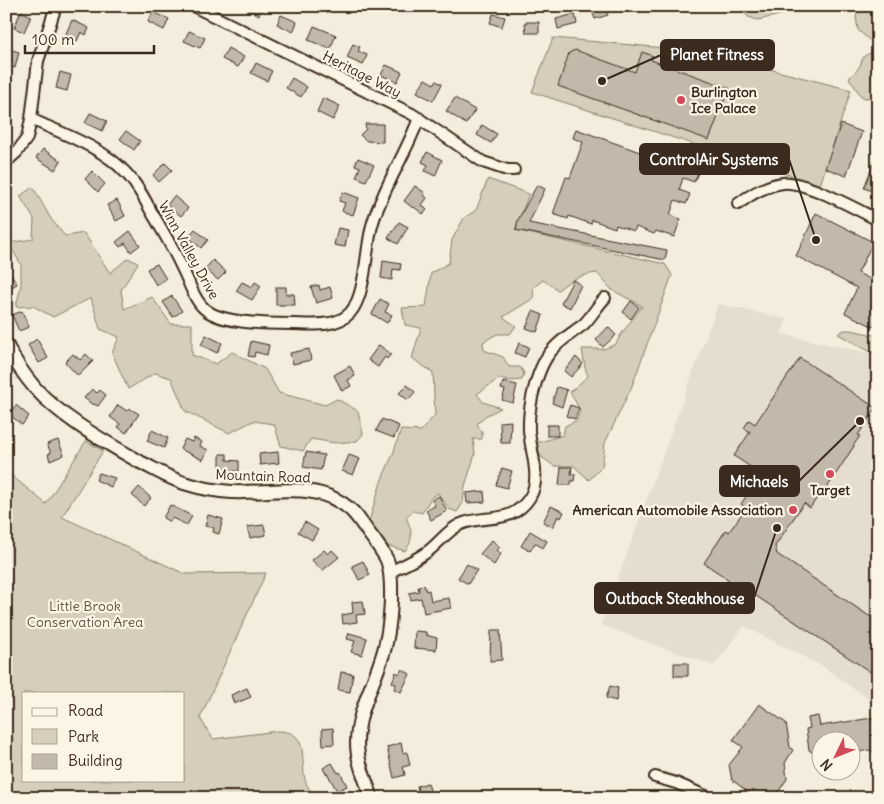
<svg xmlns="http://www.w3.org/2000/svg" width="884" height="804" font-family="Delius,sans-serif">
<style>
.built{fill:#e5ddce}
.green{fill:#d6cdbd;stroke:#887c6e;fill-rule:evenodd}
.building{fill:#c3b9aa;stroke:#3b2a1e}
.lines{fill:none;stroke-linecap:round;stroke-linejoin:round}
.minor-casing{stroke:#3b2a1e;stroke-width:14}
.tertiary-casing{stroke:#3b2a1e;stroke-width:16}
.minor{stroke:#fcf5e5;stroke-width:10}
.tertiary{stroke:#fcf5e5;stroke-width:12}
.poi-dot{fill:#d1495b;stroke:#fcf5e5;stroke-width:2}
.labels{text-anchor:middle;stroke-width:4.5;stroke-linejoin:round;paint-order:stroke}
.street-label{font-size:14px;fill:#3b2a1e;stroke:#fcf5e5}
.poi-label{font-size:14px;font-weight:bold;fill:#3b2a1e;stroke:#fcf5e5;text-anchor:start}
.park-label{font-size:14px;fill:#625346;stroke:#fcf5e5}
.leader{fill:none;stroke:#3b2a1e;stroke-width:2}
.callout-dot{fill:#3b2a1e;stroke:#fcf5e5;stroke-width:2}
.callout{fill:#3b2a1e;stroke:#3b2a1e;stroke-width:2}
.callout-label{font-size:15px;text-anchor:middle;font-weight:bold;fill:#fff}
</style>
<rect width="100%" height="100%" fill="#f4eddd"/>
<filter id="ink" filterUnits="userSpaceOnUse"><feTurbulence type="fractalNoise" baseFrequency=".02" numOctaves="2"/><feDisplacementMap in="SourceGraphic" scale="10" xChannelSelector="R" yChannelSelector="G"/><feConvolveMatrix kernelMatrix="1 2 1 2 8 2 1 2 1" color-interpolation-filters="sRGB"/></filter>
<g filter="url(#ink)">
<path class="built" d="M718 304 787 319 781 334 878 355V706L822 666 744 626 714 666 601 625Z"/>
<path class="green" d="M745 6H820L758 20 748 17 743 11Z
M859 6H878V63L871 73 878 81V97L865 98 861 96 849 78C852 75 856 72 858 69 865 58 859 56 874 52L877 47 858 30 856 17Z
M553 38 699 51 851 90 820 185 532 92Z
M488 179 529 194 515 230 665 264 672 275 632 386 605 443 602 467 589 480 574 466H554L540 456 537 443 563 435 565 426 577 420 580 410 570 392 588 376 585 368 582 349H604L616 344 620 336 642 306 612 290 597 273C581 275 571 279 558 290L543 280 533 288 534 298 503 317 516 326 510 334H497L483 342 484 350 503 357 509 367H520L524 373 522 380 511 381 500 378 477 394 483 402 501 408 485 416 477 424 482 432V439H473L475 454 465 486 463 503 457 512 449 509 438 493 431 498 422 513 413 511 406 517C412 530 414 540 405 551L388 546 369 521 382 479 393 454 401 430 421 431 435 415 433 373 412 358 421 328 405 325 402 308 426 307 431 273 449 263 452 240 464 218 476 210Z
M33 187 51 219 65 236 84 233 110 273 128 258 138 263 121 290 124 309 152 297 171 324H192V355L216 364 232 352 265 369 279 393 325 405 337 399 358 411 363 434 357 441 335 443 311 439 303 451 281 446 274 424 253 421 229 433 185 411 171 378 155 373 128 389 112 353 119 337 100 329 91 298 53 317 33 306 16 307 21 285V265L9 243 33 239 34 219 20 196Z
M844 330H851L878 336V356L838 334Z
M86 441 103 451 62 517 185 574 266 573 200 718 213 739 278 731C324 730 283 792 326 798H6V471L46 504ZM24 693H184V780H24Z"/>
<path class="building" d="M241 6H263L259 15Z
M594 6H604L608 15 595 19 591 8Z
M21 11 31 16 24 32 14 28Z
M153 12 169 19 164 30 148 22Z
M493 14 505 17 502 27 490 23Z
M575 14 577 24 558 29 556 19Z
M281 15 297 22 293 32 277 24Z
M72 20 89 28 86 35 81 32 77 41 65 36Z
M525 22H539V33H526Z
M314 26 336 35 330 49 308 40Z
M189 31 205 38 200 48 184 41Z
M353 44 360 47 358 51 367 55 363 65 347 58Z
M228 48 244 57 238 67 222 59Z
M9 49 19 52 15 68 6 66Z
M575 50 635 72 642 52 653 56 651 60 729 88 709 140 558 86 569 53Z
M256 63 272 71 267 81 251 73Z
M386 65 402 72 397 82 381 75Z
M60 72 71 75 67 91 56 88Z
M292 78 307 87 301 97 286 88Z
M425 79 434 84 436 81 442 84 433 101 417 92Z
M323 98 340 106 333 120 317 112Z
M455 98 475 110 466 124 446 111Z
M90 113 107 121 102 131 85 123Z
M365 124H383V142L367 141 360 135 366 129Z
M841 124 862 132 846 176 825 168Z
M482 125 497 134 491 143 477 135Z
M576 129 698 173 694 182 683 178 679 190 690 194 686 204 675 200 670 215 681 219 674 237 656 231 654 234 636 227 634 231 616 225 615 228 592 220 591 224 569 216 568 219 553 214 566 177 570 178 583 142 573 138Z
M126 131 140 141 134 150 120 139Z
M43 149 61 161 55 170 36 158Z
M427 152 442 160 435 176 425 171 428 165 422 162Z
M877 154H878V193L864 188Z
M358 158 374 165 366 181 356 177 360 167 355 165Z
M165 163 172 170 159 182 153 175Z
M92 171 105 184 98 192 85 179Z
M537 185 545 189 529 223 667 250 665 260 516 230 518 220Z
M415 186 425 193 424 195 427 198 422 205 427 210 423 214 414 207 413 208 404 201Z
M343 192 359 198 353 215 342 211 345 203 339 201Z
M174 196 188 208 181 216 167 205Z
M117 200 125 216 116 221 107 205Z
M816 213 873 242 858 273 872 280 878 268V320L874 327 845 313 857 288 796 256Z
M399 222 408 227 398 244 388 238Z
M338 228 348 230 345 247 334 245Z
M195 229 208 240 201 248 188 237Z
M130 231 140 245 131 252 125 243 120 247 116 242Z
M213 260 226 272 218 280 205 269Z
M383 261 401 264 400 270 393 269 392 280 381 278Z
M157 264 166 279 156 285 147 269Z
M6 265 17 284 6 290Z
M573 280 581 285 570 308 561 303Z
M242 282 252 287 255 282 261 286 252 300 236 291Z
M319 285 320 290 330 287 333 298 316 303 311 287Z
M276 287H286V294H294L295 305H276Z
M172 296 182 311 173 317 163 302Z
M380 299 389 304 385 312 392 315 387 323 372 314Z
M631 301 639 307 631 319 623 312Z
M22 311 29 327 19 331 12 315Z
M533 311 543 315 537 332 526 328Z
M608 327 616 335 603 347 596 340Z
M206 335 222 343 217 353 201 345Z
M37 339 48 358 39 363 28 345Z
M251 341 269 345 267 355 255 352 254 357 248 356Z
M519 343 529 347 525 357 515 353Z
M379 345 391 354 387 359 385 357 378 367 368 360Z
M309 349 311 360 293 364 290 353Z
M73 354 80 360 86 354 93 361 78 376 65 362Z
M576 357 583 364 571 377 564 371Z
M800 358 876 408 858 435 860 436 853 446H854L821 497 819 495 810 508 804 503 775 546 777 554 878 622V677L744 588 743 589 736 585 732 590 726 586 729 580 704 563 726 530 729 532 746 508 741 504 761 474 734 456 750 432 744 428 749 420 755 424Z
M350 366 355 376 348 380 351 386 342 391 334 375Z
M503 382 517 385 513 403 502 400 505 390 501 389Z
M407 385 415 392 408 400 399 393Z
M557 387 567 390 562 407 552 403Z
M92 389 97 393 100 390 106 395 98 406 94 404 93 405 84 398Z
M16 405 29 416 22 425 9 414Z
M118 405 127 411 129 408 139 414 126 433 118 427 120 424 110 417Z
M570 405 579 408 575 419 566 416Z
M382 419 399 426 394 438 376 431Z
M511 421 510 443H501L500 422Z
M547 425H558V436H547Z
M152 430 168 438 164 448 147 441Z
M194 438 202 442 200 446 208 450 203 460 180 449 185 439 192 442Z
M58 440 64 455 50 461 48 454 51 453 47 444Z
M278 452 279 463 260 465 259 454Z
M306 452 324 455 321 470 303 467Z
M220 454H227V460L239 461V471H220Z
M349 455 360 459 353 475 342 471Z
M561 467H572L571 474H575L574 481H571V485H559Z
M502 468 512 471 507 488 496 485Z
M99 473 115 478 111 487 96 480Z
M139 487 151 498 144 506 132 495Z
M484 491 485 502 467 503 466 493Z
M439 496 447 511 431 520 426 510 435 506 432 500Z
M170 505 192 516 187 525 172 518 170 522 163 518Z
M551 506 564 512 561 518 558 516 553 527 543 522Z
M208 515 223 519 219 534 213 532 214 528 205 526Z
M305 522 318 530 312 540 298 532Z
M264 525 266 535 250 538 247 527Z
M530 531 547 541 543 548 535 543 530 551 521 546Z
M492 540 500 547 497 550 501 554 494 565 480 554Z
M324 550 328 554 332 550 339 557 322 571 312 560Z
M363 561 370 575 359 580 352 566Z
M467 564 477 570 468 584 458 578Z
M424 585 426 591 429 590 431 601 449 598 451 608 424 613 421 598 411 600 409 593 419 591 418 587Z
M363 601 365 614 356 615 357 622 343 624 342 615 353 613 352 602Z
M491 630H500L502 660 490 661Z
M415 631 426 632V635L437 638 436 650 414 648Z
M349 633 367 638 362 655 351 652 355 641 347 639Z
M674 663H688V676H674Z
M402 669 410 674 401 692 394 689 396 684 392 682 396 672 399 674Z
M341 672 353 674 350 692 338 690Z
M610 686 618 688 616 701 606 698Z
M247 688 251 697 234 704 231 695Z
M759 704 786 723 790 747 793 750 785 763 787 779 774 798H756L732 780 729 765 743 747 733 740Z
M818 716 820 726 878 717V756L870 750 852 753V742H822V759L809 750 806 729 810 728 808 718Z
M333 728 334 744 323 745 322 729Z
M401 743 403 753 407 752 410 765 403 767 405 775 394 778 387 747Z
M332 763 338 773 340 772 347 786 337 791 327 773 326 774 323 768Z
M428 783 432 798H420L417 786Z"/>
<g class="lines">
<g class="minor-casing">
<path id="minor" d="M193 6 412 114 483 162 507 170H514
M31 119C63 134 102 147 126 173 137 184 144 198 151 211 162 230 173 248 182 268 189 281 194 301 206 310 223 324 271 324 292 324 309 324 336 328 350 313 367 294 365 247 373 222 384 186 406 154 419 118
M6 162 17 152 27 138 31 119 38 61 56 6
M738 204C751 194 767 185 783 183 804 180 858 210 878 220
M390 572C402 566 416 560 427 552 438 544 446 532 459 525 483 513 511 527 530 497 542 478 530 450 529 430 528 406 537 365 554 348 563 338 574 332 584 324 592 316 597 306 605 298
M655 777 676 783 710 798"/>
</g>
<g class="tertiary-casing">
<path id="tertiary" d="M6 344C14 360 23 374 35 388 63 419 104 441 140 462 156 470 173 481 191 485 204 489 218 491 232 492 272 494 318 479 352 511 358 517 363 525 368 532 375 541 382 550 387 560 392 573 391 588 391 601 390 622 388 641 381 660 372 688 357 714 357 743 357 762 366 781 372 798"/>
</g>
<use href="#minor" class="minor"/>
<use href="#tertiary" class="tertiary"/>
</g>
</g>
<g class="poi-dot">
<circle cx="681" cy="100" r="5"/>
<circle cx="830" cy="474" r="5"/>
<circle cx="793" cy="510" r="5"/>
</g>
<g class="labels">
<g class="street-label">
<text transform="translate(362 74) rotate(27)" y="5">Heritage Way</text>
<text transform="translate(189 250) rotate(61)" y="5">Winn Valley Drive</text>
<text transform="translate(263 476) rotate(2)" y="5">Mountain Road</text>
</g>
<g class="poi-label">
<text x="691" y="97">Burlington<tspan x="691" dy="16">Ice Palace</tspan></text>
<text x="830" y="495" text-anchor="middle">Target</text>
<text x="783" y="515" text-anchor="end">American Automobile Association</text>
</g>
<g class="park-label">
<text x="85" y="611">Little Brook<tspan x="85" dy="16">Conservation Area</tspan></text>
</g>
</g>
<path class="leader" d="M602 81L661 55M816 240L789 159M860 421L799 481M777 528L754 598"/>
<g class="callout-dot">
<circle cx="602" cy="81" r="5"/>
<circle cx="816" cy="240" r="5"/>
<circle cx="860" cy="421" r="5"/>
<circle cx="777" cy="528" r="5"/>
</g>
<g class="callout">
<rect x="661" y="40" width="113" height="30" rx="5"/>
<rect x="640" y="144" width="149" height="30" rx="5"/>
<rect x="720" y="466" width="79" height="30" rx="5"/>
<rect x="595" y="583" width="159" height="30" rx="5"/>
</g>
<g class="callout-label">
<text x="717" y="60">Planet Fitness</text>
<text x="714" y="165">ControlAir Systems</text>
<text x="759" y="487">Michaels</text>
<text x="675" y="604">Outback Steakhouse</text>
</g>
<rect width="884" height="804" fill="none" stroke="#fcf5e5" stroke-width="25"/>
<rect x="12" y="12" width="859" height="779" fill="none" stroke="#3b2a1e" stroke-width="2" filter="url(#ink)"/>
<rect x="22" y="692" width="162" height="90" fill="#fcf5e5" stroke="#afa495"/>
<rect x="32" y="708" width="25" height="8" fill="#fcf5e5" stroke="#afa495"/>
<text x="68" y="716" font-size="15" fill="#3b2a1e">Road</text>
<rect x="32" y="729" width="25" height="15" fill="#d6cdbd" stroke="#afa495"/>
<text x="68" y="742" font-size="15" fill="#3b2a1e">Park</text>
<rect x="32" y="754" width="25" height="15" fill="#c3b9aa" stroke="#afa495"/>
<text x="68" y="766" font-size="15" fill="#3b2a1e">Building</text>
<g transform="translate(836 756) rotate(227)"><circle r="24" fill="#fcf5e5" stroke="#afa495"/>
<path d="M0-4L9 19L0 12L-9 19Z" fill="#d1495b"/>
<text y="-8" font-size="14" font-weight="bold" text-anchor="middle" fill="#3b2a1e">N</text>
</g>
<path d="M25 45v8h129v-8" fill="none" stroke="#3b2a1e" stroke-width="2.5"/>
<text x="32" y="45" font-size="15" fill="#3b2a1e" stroke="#fcf5e5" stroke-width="4" paint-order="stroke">100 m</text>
</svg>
